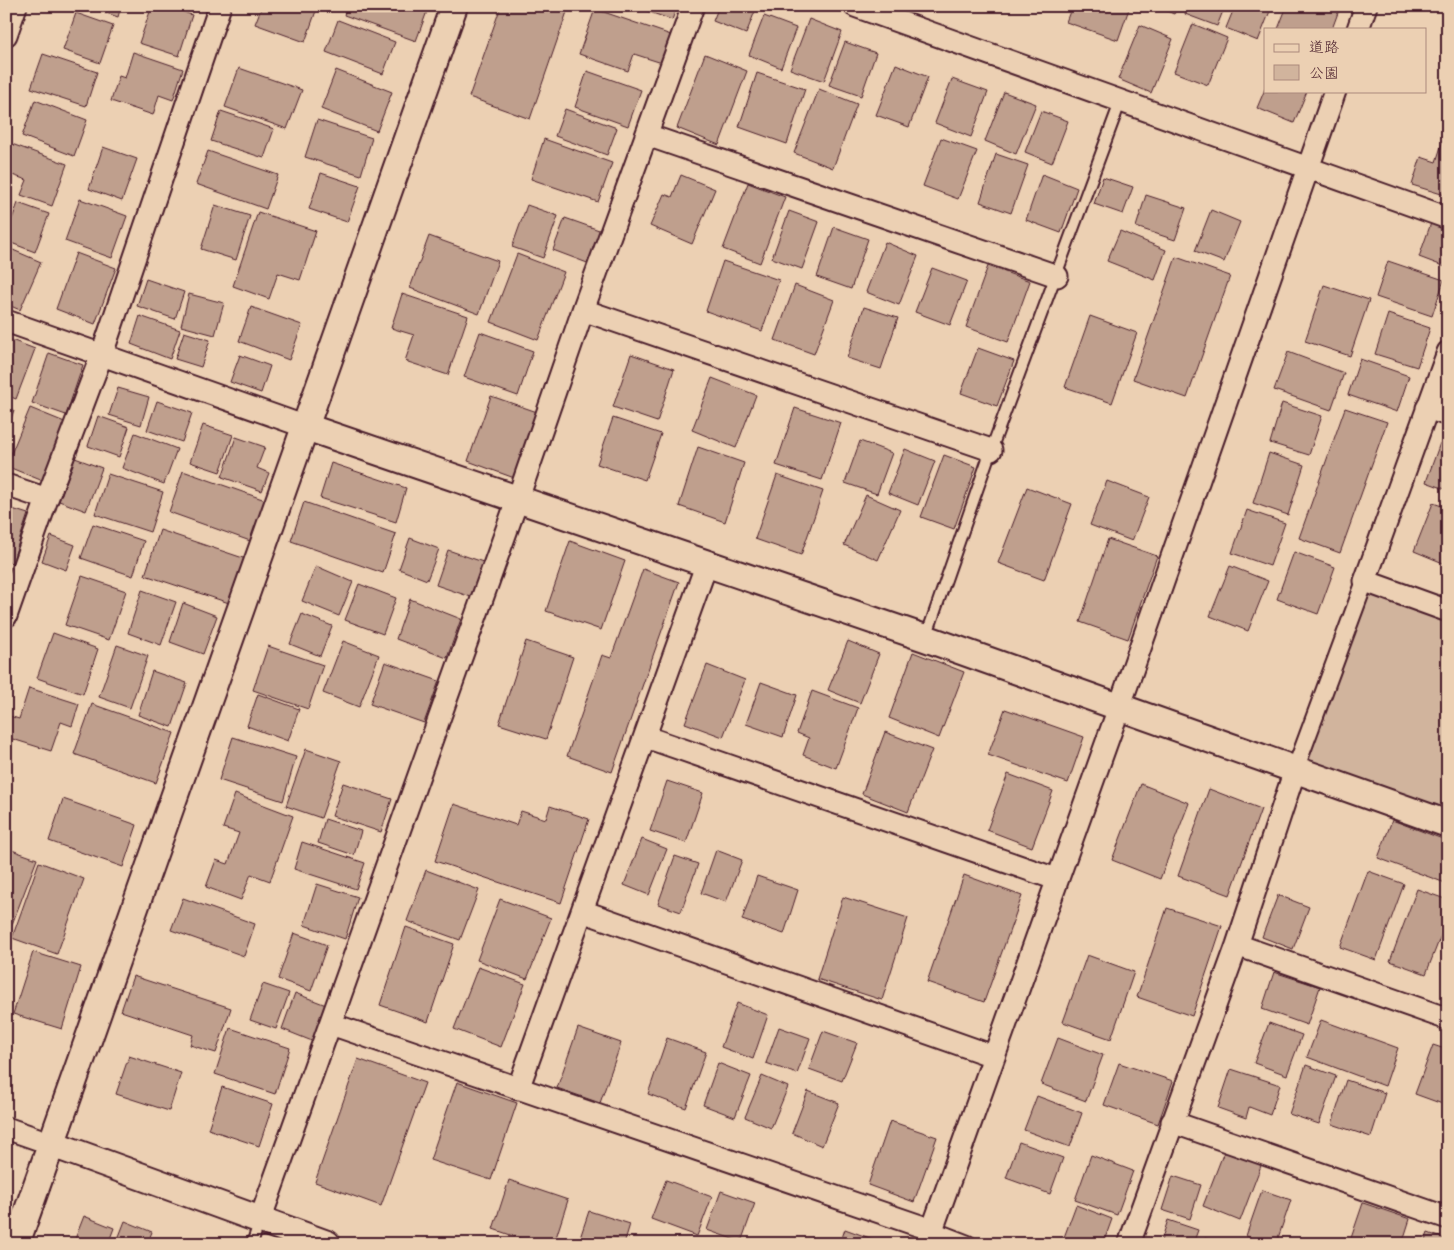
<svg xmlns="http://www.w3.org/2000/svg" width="1454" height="1250" font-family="'Gochi Hand','Klee One',sans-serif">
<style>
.green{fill:#d1b49d;stroke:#8e6a64}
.building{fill:#bf9f8d;stroke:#4a1f2b}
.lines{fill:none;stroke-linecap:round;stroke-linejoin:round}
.service-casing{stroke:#4a1f2b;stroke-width:14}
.pedestrian-casing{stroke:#4a1f2b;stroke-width:20}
.minor-casing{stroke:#4a1f2b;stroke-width:25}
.tertiary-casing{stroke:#4a1f2b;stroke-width:30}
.service{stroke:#ecd0b3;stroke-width:10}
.pedestrian{stroke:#ecd0b3;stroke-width:16}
.minor{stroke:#ecd0b3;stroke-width:21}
.tertiary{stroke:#ecd0b3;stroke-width:26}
</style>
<rect width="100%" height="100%" fill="#ecd0b3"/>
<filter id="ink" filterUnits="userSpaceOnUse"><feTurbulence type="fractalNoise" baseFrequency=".02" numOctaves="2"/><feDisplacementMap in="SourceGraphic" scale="10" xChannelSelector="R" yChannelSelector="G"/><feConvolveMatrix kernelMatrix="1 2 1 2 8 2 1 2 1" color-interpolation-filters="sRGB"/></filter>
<g filter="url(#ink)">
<path class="green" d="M1365 581 1448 611V824L1295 770Z"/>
<path class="building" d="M86 6H121L118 17Z
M152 6H166L192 15 179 56 139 43Z
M262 6H311L317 8 305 42 255 24Z
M347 6H429L416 41 344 15Z
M501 6H569L530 119 469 97Z
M633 6H677L672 20Z
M719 6H757L746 34 713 21Z
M1072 6H1130L1118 40 1066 22Z
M1155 6H1178L1174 14Z
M1187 6H1225L1217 26 1185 14Z
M1235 6H1272L1258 41 1226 28Z
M1287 6H1329L1339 10 1332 29H1278Z
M595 9 674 36 665 64 634 54 628 71 579 54Z
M76 13 113 26 100 63 63 50Z
M764 16 796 28 781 68 749 55Z
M809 19 842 32 824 81 790 69Z
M338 20 395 42 383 74 326 52Z
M1193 24 1227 38 1208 85 1174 72Z
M1140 25 1173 39 1151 93 1118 79Z
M845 42 876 53 861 96 829 85Z
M133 52 183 69 173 100 159 95 153 115 111 101 119 76 125 78Z
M43 54 97 72 86 106 31 88Z
M705 54 747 71 719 145 677 128Z
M896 64 928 77 909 127 876 115Z
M239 68 302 90 287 129 225 107Z
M336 70 392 92 377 131 321 109Z
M587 71 641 90 628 126 575 107Z
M757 73 805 89 787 144 739 127Z
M952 79 988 92 971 137 935 123Z
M819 89 857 104 833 168 794 153Z
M1265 89V91H1307L1294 123 1257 108Z
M1004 92 1036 104 1016 154 985 141Z
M35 100 87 120 74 156 22 136Z
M565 109 617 128 607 155 555 136Z
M221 111 274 129 264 158 211 141Z
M1041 111 1068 121 1052 163 1025 152Z
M317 120 372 138 361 175 305 157Z
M1448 125V196L1412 185 1421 157 1436 162Z
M941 138 977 151 958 199 923 186Z
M544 139 612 163 598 202 531 179Z
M9 143 67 164 52 206 21 195 27 180 6 173V151Z
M103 147 137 159 122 201 89 189Z
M208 151 278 175 266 209 196 184Z
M996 154 1028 165 1011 213 980 202Z
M321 173 360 186 347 222 309 209Z
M1042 174 1077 188 1061 233 1026 220Z
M681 175 715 189 692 244 650 226 664 194 672 197Z
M1103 177 1133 187 1123 214 1094 204Z
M748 183 785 197 760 263 723 249Z
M1146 195 1186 208 1175 240 1136 227Z
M80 199 127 216 112 258 65 241Z
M18 203 49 214 35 252 6 241V235Z
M215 205 250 216 236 260 201 249Z
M527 205 558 216 543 258 512 247Z
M1211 210 1240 222 1224 262 1195 251Z
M789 211 819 222 802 269 772 258Z
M258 212 316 231 300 280 278 273 269 299 233 286Z
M565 218 602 231 590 264 553 250Z
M1431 223 1448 229V268L1419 257Z
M834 227 868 239 851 289 817 277Z
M1120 231 1166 250 1155 280 1107 261Z
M429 236 498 261 479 314 410 288Z
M885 242 918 256 899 305 866 292Z
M6 247 41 262 20 310 6 304Z
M76 253 116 268 95 324 56 309Z
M517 254 564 272 538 340 491 322Z
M1176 257 1230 276 1187 398 1133 379Z
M723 261 779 280 762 331 706 311Z
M1388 261 1444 280 1432 316 1376 297Z
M988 266 1030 281 1008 342 966 327Z
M932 268 967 281 950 325 915 312Z
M146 279 184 292 175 319 137 306Z
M795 285 834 300 814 354 775 340Z
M1324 285 1369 300 1350 356 1305 341Z
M189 294 224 303 215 335 181 326Z
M402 294 468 316 448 375 405 361 414 335 391 328Z
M251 307 302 325 289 360 239 341Z
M864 307 898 318 881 369 847 358Z
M1388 314 1430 328 1417 367 1375 354Z
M140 316 180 330 170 359 131 344Z
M1090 316 1137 333 1112 403 1065 387Z
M184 332 210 340 201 367 175 359Z
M480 332 533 351 518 396 464 377Z
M6 338 35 349 16 399 6 395Z
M978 348 1014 361 997 406 961 393Z
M1288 352 1344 373 1331 410 1274 390Z
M49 353 83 365 66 415 32 403Z
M631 354 674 369 657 422 613 407Z
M240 355 270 366 261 393 230 382Z
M1360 359 1409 376 1397 412 1348 395Z
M712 378 756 395 736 448 692 430Z
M118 388 149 397 141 425 109 415Z
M491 396 540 413 517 479 468 461Z
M157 401 192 413 182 442 147 430Z
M1282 403 1322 416 1309 455 1270 443Z
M6 408 14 410 6 433Z
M30 408 67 423 43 481 6 466Z
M795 408 841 423 822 480 776 465Z
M1345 408 1387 422 1340 553 1299 538Z
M98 416 129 427 119 457 88 446Z
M613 418 661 434 645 480 597 464Z
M203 425 233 435 220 472 190 462Z
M135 433 177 449 164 484 122 468Z
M236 437 265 447 257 468 269 473 262 491 222 477Z
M860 441 892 453 877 494 845 483Z
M1440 443 1448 445V490L1426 482Z
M698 447 744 463 725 522 679 506Z
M905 449 935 461 918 505 888 493Z
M1269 453 1304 465 1288 515 1253 503Z
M944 455 976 467 954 529 921 517Z
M75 458 102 468 86 511 59 501Z
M331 463 406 488 396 522 320 498Z
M183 471 268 501 253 542 169 512Z
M108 474 163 492 150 532 95 514Z
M777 475 823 491 801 555 755 539Z
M1107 481 1149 497 1132 541 1090 525Z
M1027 487 1072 504 1044 580 998 563Z
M866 495 900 510 878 560 844 545Z
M304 502 396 534 383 573 291 541Z
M1433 503 1448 508V565L1414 551Z
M6 507 28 514 12 563 6 561Z
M1247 510 1285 523 1270 566 1232 553Z
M93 524 144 541 133 576 81 558Z
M160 530 246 559 232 604 145 575Z
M51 536 75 545 66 570 42 561Z
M410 538 439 549 427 580 399 569Z
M1108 539 1157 556 1128 639 1080 622Z
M570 541 625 561 601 630 546 611Z
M448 550 483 562 471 597 436 585Z
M1294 552 1335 567 1318 614 1277 599Z
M316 566 353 582 339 616 302 601Z
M1230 566 1268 581 1248 631 1210 616Z
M643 569 679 582 612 772 567 756 602 655 611 658Z
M82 576 126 591 109 640 65 625Z
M359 584 396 598 383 634 345 620Z
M142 590 176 602 161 645 128 633Z
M410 599 461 619 447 658 396 639Z
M183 603 217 616 203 654 170 642Z
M302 614 332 626 320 656 290 644Z
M53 633 98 649 83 694 37 678Z
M343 641 379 655 359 707 323 693Z
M526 641 573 657 546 739 499 724Z
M848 641 879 654 860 703 828 690Z
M117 645 148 656 130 708 99 697Z
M268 646 323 665 308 709 253 690Z
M913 652 964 672 939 738 889 718Z
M385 662 439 681 424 723 370 704Z
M707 665 745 680 723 737 685 723Z
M152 671 187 683 172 727 138 715Z
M761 682 797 695 783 737 746 724Z
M29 688 79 704 72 726 61 722 51 751 6 737V715L19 719Z
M812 691 858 708 836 768 803 755 809 738 797 733Z
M258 694 299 709 288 741 247 726Z
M92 704 174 733 156 783 74 754Z
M1005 709 1084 737 1068 783 988 755Z
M885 732 932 750 908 812 862 794Z
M233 737 296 757 283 801 219 780Z
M306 749 341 761 321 818 286 806Z
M1008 774 1053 791 1032 847 987 830Z
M667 781 703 793 686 843 650 831Z
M343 783 392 799 381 832 332 816Z
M1141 784 1189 803 1160 879 1112 860Z
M1209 789 1261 809 1230 895 1178 876Z
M235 794 293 816 270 881 251 874 241 900 206 887 216 860 228 864 239 833 223 828Z
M63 799 137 825 123 867 49 841Z
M454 804 516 825 521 811 546 819 550 806 589 819 561 903 435 861Z
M325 819 361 831 354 855 318 843Z
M1392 820 1448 841V884L1378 858Z
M642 839 667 849 649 895 624 885Z
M302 842 365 863 356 889 294 869Z
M6 848 37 859 6 940Z
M716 850 742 860 726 902 701 893Z
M675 856 698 864 681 912 658 904Z
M39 862 84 879 57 954 12 938Z
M426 870 479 890 460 940 407 921Z
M1368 871 1404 884 1376 960 1340 947Z
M964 875 1022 896 984 1002 927 982Z
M757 876 798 890 784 934 742 920Z
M317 884 358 897 345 939 304 925Z
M1417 889 1448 900V917L1426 974 1390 961Z
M1278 895 1309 907 1293 949 1262 937Z
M843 897 908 918 882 1000 817 979Z
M183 898 255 924 244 956 171 930Z
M500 899 551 918 527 979 477 960Z
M1167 908 1222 926 1192 1016 1137 997Z
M406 927 454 944 428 1022 380 1005Z
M294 933 327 945 311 991 278 979Z
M33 952 81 967 62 1029 13 1014Z
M1087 955 1134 972 1111 1039 1063 1022Z
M478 967 525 984 501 1047 454 1029Z
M1274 972 1320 987 1307 1025 1262 1009Z
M133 976 231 1008 216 1053 190 1045 193 1035 121 1011Z
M263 984 289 993 276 1029 250 1020Z
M295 993 326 1005 312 1041 282 1029Z
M737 1003 768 1015 753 1059 721 1047Z
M1321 1020 1398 1048 1385 1086 1307 1057Z
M1269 1023 1302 1035 1287 1075 1254 1063Z
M779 1027 810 1038 797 1074 766 1063Z
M230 1028 290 1048 275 1094 215 1074Z
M578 1028 621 1043 600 1103 557 1088Z
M823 1031 857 1043 842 1081 809 1069Z
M667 1038 706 1052 686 1108 648 1094Z
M1058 1038 1103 1055 1086 1101 1041 1084Z
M1433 1045 1448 1050V1106L1415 1094Z
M129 1056 181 1073 169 1111 116 1094Z
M358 1059 425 1083 381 1206 315 1182Z
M718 1063 751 1076 735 1117 703 1105Z
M1119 1063 1173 1081 1158 1124 1104 1105Z
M1306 1065 1336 1076 1319 1124 1289 1114Z
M1231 1069 1280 1085 1270 1115 1249 1107 1246 1118 1218 1108Z
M762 1076 788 1087 771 1128 745 1117Z
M1346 1080 1385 1093 1371 1137 1332 1124Z
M457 1082 517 1103 491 1180 430 1160Z
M222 1087 273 1104 259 1146 208 1129Z
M808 1091 839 1103 822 1146 792 1133Z
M1037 1096 1082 1113 1070 1147 1024 1130Z
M890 1121 937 1137 914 1202 868 1185Z
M1019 1142 1063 1158 1050 1194 1006 1178Z
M1225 1149 1262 1163 1240 1221 1203 1206Z
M1091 1155 1133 1171 1117 1215 1075 1200Z
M1173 1176 1201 1185 1190 1219 1162 1210Z
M509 1180 568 1200 554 1244H537L493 1229Z
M666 1180 712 1197 697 1236 651 1219Z
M1262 1190 1291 1200 1276 1244H1266L1246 1236Z
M721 1191 755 1203 741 1242 707 1230Z
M1363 1203 1410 1219 1402 1244H1349Z
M1076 1205 1112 1219 1103 1244H1073L1063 1240Z
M589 1211 630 1224 624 1244H578Z
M84 1216 114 1228 108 1244H73Z
M1168 1220 1198 1230 1193 1244H1160Z
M125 1221 152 1232 147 1244H116Z
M845 1229 886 1244H840Z
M1428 1233 1448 1240V1244H1424Z
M1205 1238 1223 1244H1203Z"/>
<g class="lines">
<g class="service-casing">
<path id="service" d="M926 637 991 450 1121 100
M252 1244 260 1220"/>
</g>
<g class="pedestrian-casing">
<path id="pedestrian" d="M1295 770 1365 581
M932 1230 968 1244"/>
</g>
<g class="minor-casing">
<path id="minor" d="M855 6 1448 218
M1358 29 1366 6
M6 35 16 6
M647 135 1057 276
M583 310 991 450
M6 321 306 427
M1448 352 1365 581 1448 611
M1427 408 1448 415
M6 485 47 499
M6 616 47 499 102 354 220 6
M646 737 1056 879
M582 911 993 1056
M1237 945 1448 1019
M331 1024 932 1230
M518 1089 707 563
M1172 1122 1448 1218
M6 1128 52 1144
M260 1220 517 501 583 310 693 6
M927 1244 1119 708 1335 91
M1129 1244 1237 945 1295 770"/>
</g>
<g class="tertiary-casing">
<path id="tertiary" d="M306 427 925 638 1448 824
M52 1144 327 1244
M16 1244 454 6"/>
</g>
<use href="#service" class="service"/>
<use href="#pedestrian" class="pedestrian"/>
<use href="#minor" class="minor"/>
<use href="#tertiary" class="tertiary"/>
</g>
</g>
<rect width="1454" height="1250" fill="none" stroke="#ecd0b3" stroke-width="25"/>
<rect x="12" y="12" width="1429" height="1225" fill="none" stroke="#4a1f2b" stroke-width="2" filter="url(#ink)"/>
<rect x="1264" y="28" width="162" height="65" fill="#ecd0b3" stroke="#ab897d"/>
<rect x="1274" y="44" width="25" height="8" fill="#ecd0b3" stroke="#ab897d"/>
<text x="1309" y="52" font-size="15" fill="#4a1f2b">道路</text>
<rect x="1274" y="65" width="25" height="15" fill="#d1b49d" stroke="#ab897d"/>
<text x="1309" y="78" font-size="15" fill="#4a1f2b">公園</text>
</svg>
